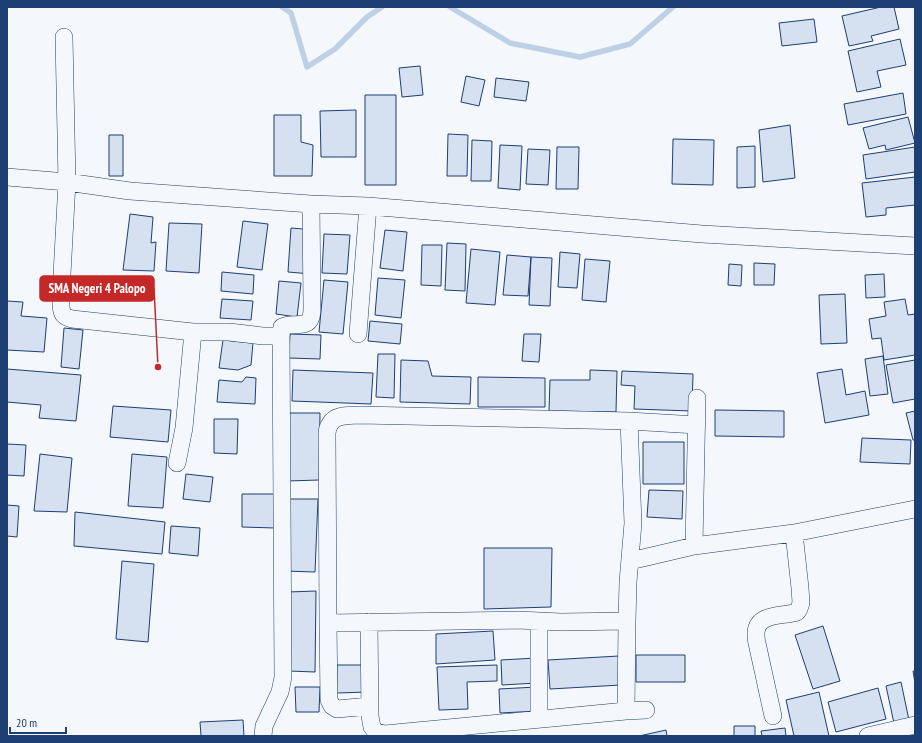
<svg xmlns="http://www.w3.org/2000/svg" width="922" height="743" font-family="'PT Sans Narrow',sans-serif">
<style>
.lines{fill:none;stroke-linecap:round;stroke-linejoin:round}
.stream{stroke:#bed0e5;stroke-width:5.5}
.building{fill:#d5e0f0;stroke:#1d3f73}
.street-casing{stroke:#1d3f73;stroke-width:18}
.street{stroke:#f4f7fb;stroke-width:17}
.leader{fill:none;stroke:#c62828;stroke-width:1.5}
.callout-dot{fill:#c62828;stroke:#f4f7fb;stroke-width:1.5}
.callout{fill:#c62828;stroke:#c62828;stroke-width:1.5}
.callout-label{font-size:13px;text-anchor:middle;font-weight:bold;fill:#fff}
</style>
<rect width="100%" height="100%" fill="#f4f7fb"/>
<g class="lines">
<path class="stream" d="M282 7 291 13 307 67 335 49 367 17 382 7
M450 7 510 43 580 57 630 44 673 7"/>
</g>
<path class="building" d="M881 7H894L899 29 871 36 873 41 849 46 842 16Z
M814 19 817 42 782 46 779 23Z
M900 39 906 65 877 71 881 87 857 92 848 51Z
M420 66 423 95 402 97 399 68Z
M466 76 485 80 479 106 461 102Z
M496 78 529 82 526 101 494 97Z
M903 93 906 114 848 125 844 104Z
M365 95H396V185H365Z
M356 110V157H321L320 111Z
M274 115H301V142L313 145 312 176H274Z
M908 117 915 143 886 150 885 145 869 149 863 128Z
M790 125 795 178 763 182 759 130Z
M448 134 468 135 467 176H447Z
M109 135H123V176H109Z
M673 139 714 140 713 185 672 184Z
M472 140 492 141 491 181H471Z
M500 145 522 146 520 190 498 188Z
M755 146V187L737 188V147Z
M557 147H579L578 189H556Z
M915 147V172L866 179 863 155Z
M528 149 550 150 548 185 526 184Z
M915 177V205L886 208V215L866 217 862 183Z
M130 214 153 217 151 243 156 242 154 271 123 270Z
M243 221 268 224 262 270 237 267Z
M169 223 202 224 199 273 166 271Z
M291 228 315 230 311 274 288 272Z
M385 230 407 232 403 271 380 268Z
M324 234 350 235 347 274 322 273Z
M447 243 466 244 465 291 445 290Z
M422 245H442L441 286 421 285Z
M471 249 500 252 495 305 466 303Z
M560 252 580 254 577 288 558 287Z
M507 255 531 257 528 296 503 295Z
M531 257 552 258 550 306 529 305Z
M585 259 610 261 606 302 582 300Z
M754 263 775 264 774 285H754Z
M729 264 742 265 741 286 728 285Z
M222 272 254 275 253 294 221 291Z
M884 274 885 297 866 298 865 275Z
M378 278 405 280 401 318 375 315Z
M324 280 348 282 343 334 319 332Z
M279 281 301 283 297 317 276 314Z
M845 294 847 343 821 344 819 295Z
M222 299 253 301 251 320 220 318Z
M905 299 908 315 915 314V355L884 360 881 338 872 339 869 319 886 316 884 302Z
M7 301 23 302 21 316 47 318 44 352 7 350Z
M370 321 402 324 400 344 368 341Z
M64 328 83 330 79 369 61 367Z
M290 334 321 335 320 359 289 358Z
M524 334H541L539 362 522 361Z
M223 340 253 343 251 365 238 370 219 368Z
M378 354H395L394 398 376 397Z
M883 356 888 394 870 396 865 359Z
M401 360 428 361 432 376 471 377 470 404 400 402Z
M915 360V399L893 403 886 365Z
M7 369 81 375 76 421 39 418 41 405 7 402Z
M842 369 846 395 865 391 869 415 825 423 817 373Z
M293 370 373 373 371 404 292 401Z
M590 370 617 371 616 412 549 411 550 380H590Z
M622 371 693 374 692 411 634 409 635 386 621 385Z
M246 377 256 378 255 404 217 402 219 380 242 382Z
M478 377 545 378V407H478Z
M113 406 171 410 168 442 110 437Z
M715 410 784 411V437L715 436Z
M915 411V440H913L906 413Z
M287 413H320L319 480 287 481Z
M214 419H238L237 454 214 453Z
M862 438 911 440 910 464 860 462Z
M643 442H684V484H643Z
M7 444 26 445 24 476 7 475Z
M40 454 72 458 67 512 34 511Z
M132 454 167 457 163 508 128 506Z
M186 474 213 477 210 502 183 499Z
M649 490 683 491 682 519 647 517Z
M242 494H275V528L242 527Z
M287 499H318L315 572 284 571Z
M7 505 19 506 17 537 7 536Z
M75 512 165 522 162 554 74 546Z
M171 526 200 528 198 556 169 553Z
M484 548H552L551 607 484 609Z
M122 561 154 564 148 642 116 639Z
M316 591 315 672 289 671 288 592Z
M823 626 840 681 813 689 795 635Z
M493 631 495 660 436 664V634Z
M636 655H685V682H636Z
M619 656 621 685 550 689 548 660Z
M536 658 537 683 502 685 501 660Z
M337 665H368V692L337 693Z
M497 665V681L467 682 468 709 439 710 437 667Z
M913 671H915V683Z
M901 682 910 725 895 728 886 686Z
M295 687H320L319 712H296Z
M537 687 538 711 500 713 499 689Z
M878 688 886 719 836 732 828 702Z
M819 692 829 736H794L786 700Z
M243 720 244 736H201L200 722Z
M734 726H755V736H734Z
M785 728 786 736H762L761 731Z
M666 730 667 736H639Z"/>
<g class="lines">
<g class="street-casing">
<path id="street" d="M64 37 67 182 61 293C61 300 60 309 63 314 65 317 69 318 72 319L193 332H229L263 336H281L283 677 280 692 264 726 263 736
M7 177 67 182 130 191 311 204 368 206 702 234 915 246
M358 334 368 206
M281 336 282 327C291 321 307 330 311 317 312 314 312 310 312 307L311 204
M629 421 633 523 628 582 627 621 561 622 518 620 328 623 327 434C327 431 328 427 330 424 335 414 350 416 360 415L629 421 697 425
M177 463 184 428 193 332
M694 546 697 398
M630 561 694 546 794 533
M539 621V719
M369 622 370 716 372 727 376 732 385 734 626 711 646 710
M328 623 329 700 332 706 337 709 370 706
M626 711 627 621
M773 716 757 643C756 640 756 636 756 633 757 614 780 616 794 613L797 612 799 609 801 603 800 588 794 533 915 509
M868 736 915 725"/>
</g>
<use href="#street" class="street"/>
</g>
<path class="leader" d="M158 367L154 288"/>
<circle class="callout-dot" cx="158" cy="367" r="4"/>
<rect class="callout" x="40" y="276" width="114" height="25" rx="4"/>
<g class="callout-label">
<text x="97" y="293">SMA Negeri 4 Palopo</text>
</g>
<rect width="922" height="743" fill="none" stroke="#1d3f73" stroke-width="16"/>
<path d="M10 727v6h56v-6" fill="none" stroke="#1d3f73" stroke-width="2"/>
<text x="16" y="727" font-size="12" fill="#1d3f73" stroke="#f4f7fb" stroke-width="3" paint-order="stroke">20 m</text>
</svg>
